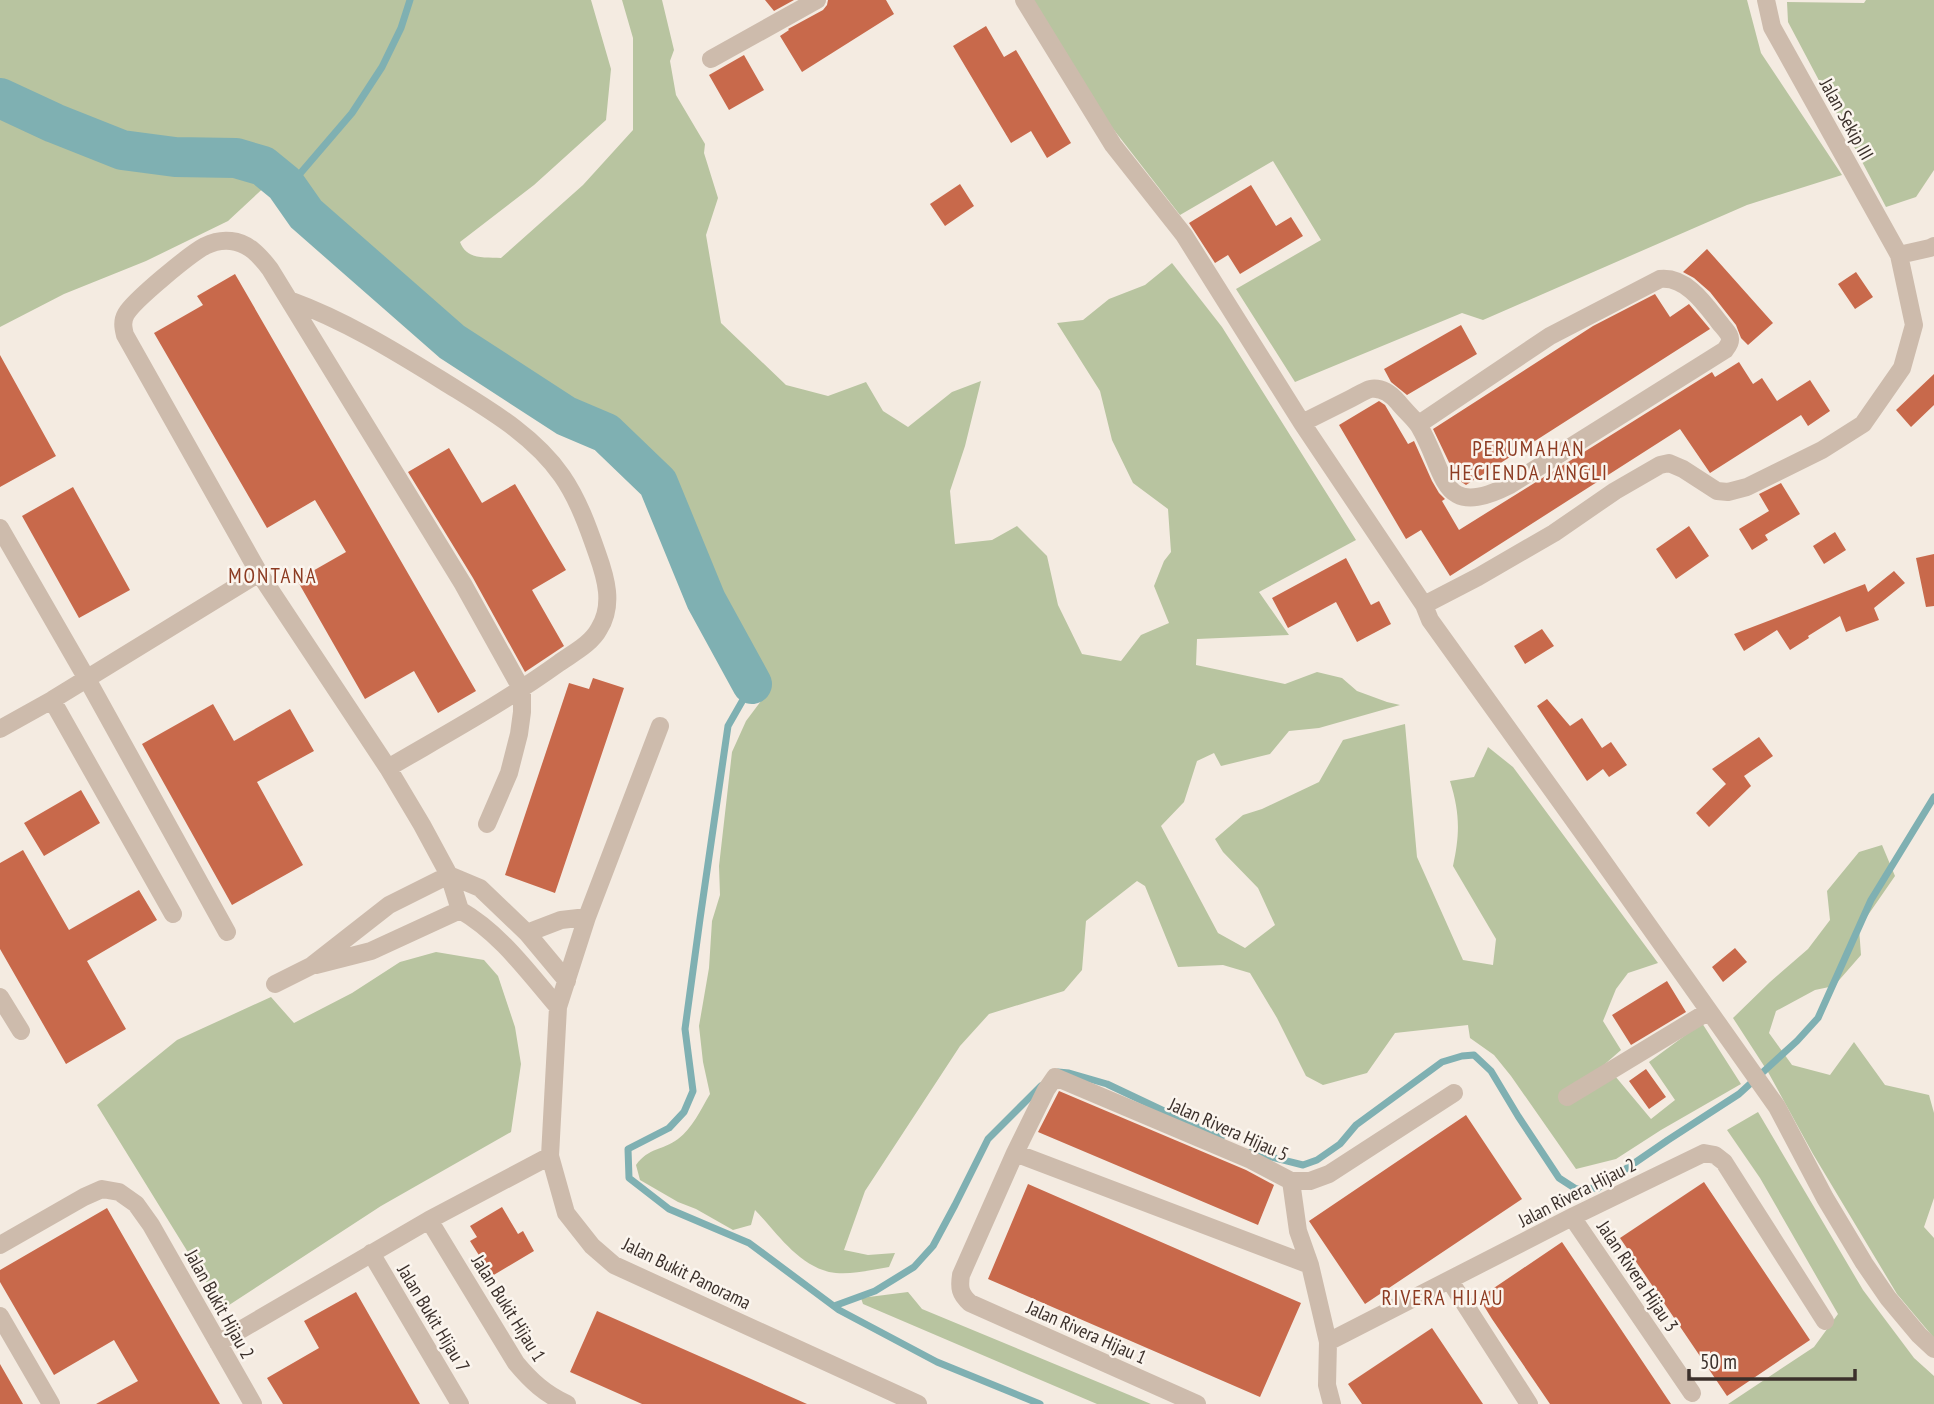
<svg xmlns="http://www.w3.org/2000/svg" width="1934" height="1404" font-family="'PT Sans Narrow',sans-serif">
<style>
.green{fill:#b8c4a0}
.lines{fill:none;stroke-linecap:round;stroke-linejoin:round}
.stream{stroke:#7fb0b2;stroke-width:7}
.river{stroke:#7fb0b2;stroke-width:40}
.building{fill:#c8694b}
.minor{stroke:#cdbbac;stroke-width:18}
.labels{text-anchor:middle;stroke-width:5;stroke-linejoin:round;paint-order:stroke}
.street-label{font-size:19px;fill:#3b302b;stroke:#fbf5ee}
.neighbourhood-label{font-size:21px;letter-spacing:2px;fill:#8c3b22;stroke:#fbf5ee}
</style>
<rect width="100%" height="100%" fill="#f4ebe1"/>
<path class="green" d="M0 0H591L611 69 606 120 534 185 460 242C467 260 484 257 501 258L583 185 633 130V38L622 0H662L674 50 670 61 676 95 705 144 704 153 718 198 706 235 721 323 786 385 828 396 866 382 883 411 908 427 952 392 981 381 965 446 950 491 955 544 992 540 1017 526 1047 556 1058 605 1082 654 1121 661 1141 635 1169 623 1154 586 1164 561 1171 552 1168 509 1133 483 1112 440 1100 391 1057 323 1083 320 1109 299 1145 285 1172 263 1222 327 1356 540 1259 592 1289 635 1197 639 1196 665 1285 684 1317 672 1342 678 1357 691 1387 702 1400 705 1319 728 1289 731 1270 754 1221 766 1214 753 1197 761 1184 802 1161 826 1218 933 1245 948 1275 925 1258 888 1223 852 1215 839 1243 815 1262 809 1319 782 1343 740 1405 724 1417 857 1463 960 1493 965 1496 939 1453 866C1460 834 1460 813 1450 781L1474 777 1488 747 1513 767 1658 963 1628 973 1616 989 1603 1021 1621 1050 1605 1064 1651 1119 1675 1100 1649 1062 1702 1023 1741 1084 1661 1130 1616 1159 1576 1169 1511 1076 1494 1055 1470 1038 1468 1025 1395 1033 1367 1073 1323 1085 1306 1076 1277 1018 1250 973 1223 965 1178 967 1145 886 1137 881 1086 921 1082 970 1064 991 989 1014 960 1046 865 1191 844 1250 868 1255 895 1253 889 1267C870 1270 848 1276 829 1272 797 1264 777 1233 755 1210L751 1225 733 1230 696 1209 678 1202 640 1180 636 1165C649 1147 662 1151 678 1139 692 1129 701 1109 710 1094L703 1062 699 1026 709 968 712 921 720 895 719 866 732 752 746 721 761 701 763 682 752 657 730 632 697 545 689 512 667 477 640 451 595 416 579 411 542 390 405 286 346 235 270 182 228 221 146 261 64 294 0 327Z
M1027 0H1747L1761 53 1842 175 1747 205 1483 320 1462 313 1295 382 1236 289 1321 240 1273 161 1180 215 1107 121Z
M1866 0H1934V170L1916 197 1886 207 1788 22 1787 2 1864 3Z
M1882 845 1895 876 1859 928 1861 955 1834 986 1815 990 1776 1011 1769 1033 1792 1065 1830 1075 1854 1042 1885 1085 1929 1095 1934 1113V1198L1924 1227 1934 1238V1338L1897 1294 1813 1154 1768 1072 1733 1018 1770 982 1808 949 1830 920 1827 891 1859 852Z
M436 952 484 960 498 976 515 1027 521 1064 511 1132 381 1206 223 1309 97 1105 177 1040 271 997 294 1023 352 993 400 962Z
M1758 1112 1863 1290 1914 1358 1934 1376V1404H1728L1814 1347 1838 1314 1760 1178 1727 1130Z
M908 1292 922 1309 1151 1404H1097L863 1304 861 1298Z"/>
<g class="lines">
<path class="stream" d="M285 184 298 176 352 113 382 67 401 28 410 0
M752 684 728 726 700 919 685 1029 693 1091 684 1112 669 1128 628 1149 629 1178 669 1209 749 1243 839 1310 937 1362 1040 1404
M1058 1072 1069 1073 1107 1084 1221 1138
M1251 1152 1303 1165 1317 1160 1340 1144 1356 1125 1442 1062 1462 1056 1474 1055 1491 1071 1518 1116 1559 1178 1576 1189 1598 1188 1668 1140 1739 1094 1797 1041 1818 1018 1871 900 1934 797
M834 1306 875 1291 914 1267 933 1246 955 1205 988 1139 1041 1086"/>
<path class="river" d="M0 98 54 123 122 150 175 157 236 158 263 166 285 184 306 214 452 342 566 416 606 433 658 483 706 600 752 684"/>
</g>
<path class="building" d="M765 0H794L774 11Z
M828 0H886L894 14 802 72 780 36 789 30 788 29 823 10 827 5Z
M986 26 1004 57 1016 50 1071 143 1047 158 1031 131 1011 143 953 46Z
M744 55 764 90 729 110 709 75Z
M960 184 974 206 945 226 930 204Z
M1251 185 1276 226 1291 217 1303 236 1240 274 1228 255 1215 263 1189 223Z
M1707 249 1773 323 1748 345 1741 338 1736 325 1710 292 1694 278 1683 272Z
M1856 272 1873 297 1855 309 1838 284Z
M235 274 476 691 438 713 414 671 365 699 297 580 346 552 315 500 267 528 154 333 203 305 197 296Z
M1655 294 1670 317 1689 304 1710 329 1466 485 1457 479 1433 429 1593 326Z
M1461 325 1477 354 1407 395 1391 382 1384 369Z
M0 355 56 456 0 487Z
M1739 362 1753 384 1762 378 1777 401 1810 380 1830 411 1808 426 1801 415 1710 473 1680 429 1450 576 1421 530 1406 539 1339 425 1379 401 1385 405 1408 444 1414 441 1432 481 1439 493 1445 499 1442 501 1459 530 1712 372 1715 377Z
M1934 374V405L1911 427 1896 410Z
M449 448 482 503 515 484 566 570 532 590 564 646 525 672 473 578 408 472Z
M1781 483 1800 514 1765 535 1768 540 1752 550 1739 529 1769 511 1759 494Z
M73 487 130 590 79 618 22 516Z
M1689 526 1709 556 1676 579 1656 549Z
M1835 532 1846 550 1824 564 1813 546Z
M1934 554V606L1926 607 1916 558Z
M1346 558 1371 605 1379 601 1391 624 1357 642 1336 602 1288 628 1272 598Z
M1894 571 1905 583 1874 608 1879 620 1846 632 1840 616 1808 636 1809 638 1790 650 1777 630 1744 651 1734 634 1865 584 1868 592Z
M1542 629 1554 646 1525 664 1514 646Z
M593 678 624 688 555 893 505 875 569 683 589 689Z
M1547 699 1570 726 1582 718 1602 748 1611 742 1627 765 1609 777 1603 769 1587 781 1537 706Z
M213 704 234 741 290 709 314 751 257 782 303 865 232 905 142 744Z
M1759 737 1773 756 1744 776 1751 786 1709 827 1696 813 1726 784 1712 769Z
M81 790 100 823 44 856 24 823Z
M23 850 69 930 139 890 157 920 87 961 126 1029 66 1064 0 949V863Z
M1735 948 1747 962 1723 982 1712 967Z
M1667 981 1686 1012 1631 1045 1612 1015Z
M1646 1069 1666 1097 1649 1109 1629 1081Z
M1059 1091 1246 1170 1274 1185 1258 1225 1038 1132Z
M1466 1115 1522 1199 1365 1304 1309 1221Z
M1704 1182 1810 1340 1727 1396 1620 1238Z
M1028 1184 1301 1303 1260 1397 988 1279Z
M502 1207 518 1234 523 1231 534 1251 492 1276 470 1241 477 1237 470 1226Z
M107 1208 180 1335 220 1404H96L138 1381 114 1340 54 1375 0 1282V1270Z
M1562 1242 1614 1319 1671 1404H1550L1492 1319 1479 1298Z
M356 1292 420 1404H283L267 1378 319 1348 304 1321Z
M597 1311 733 1371 807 1404H642L570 1372Z
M1432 1328 1483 1404H1362L1348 1384Z
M0 1364 23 1404H0Z"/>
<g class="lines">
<path class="minor" d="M1024 0 1113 145 1184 235 1302 423 1424 605 1430 620 1588 840 1777 1107 1825 1198 1864 1263 1888 1298 1919 1335 1934 1349
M711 59 817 0
M1899 255 1930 248 1934 246
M289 300C344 320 393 350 443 381 486 408 533 434 562 476 578 499 588 527 597 553 606 578 614 605 599 629 591 644 573 653 559 663 505 702 446 734 388 768
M1302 423C1318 415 1334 407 1350 399 1356 396 1364 391 1370 389 1381 387 1391 394 1398 402 1404 410 1414 418 1419 426 1447 473 1439 521 1510 485L1725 350C1728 346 1732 341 1729 335 1727 331 1722 326 1719 322 1705 304 1686 276 1660 279L1550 336 1419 424
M0 528 87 679 227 932
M1424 605 1478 577 1554 533 1615 491 1660 465 1669 463 1683 469 1717 491 1728 492 1747 487 1822 450 1863 424 1902 368 1914 325 1899 255 1772 27 1766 0
M52 700 173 914
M660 726 587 917 558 1007 550 1156 566 1213 592 1246 614 1265 918 1404
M0 729 52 700 259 573
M460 910 449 875 422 825 388 768 259 573 125 335C123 327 122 321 126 314 134 300 190 254 205 246 213 242 223 240 231 241 249 243 260 256 270 269L463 584 522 690V712L519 734 509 773 487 824
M460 910C500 933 528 972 558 1007
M527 933 561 920 587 917
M316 965 371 951 460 910
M275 984 311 966 389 905 449 875 480 888 527 933 567 981
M0 997 21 1031
M1567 1097 1709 1011
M1015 1153 1310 1265
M1291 1181 1298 1231 1310 1265 1328 1342 1327 1385 1332 1404
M1572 1217 1692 1393
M429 1220 516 1363C531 1381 545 1394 567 1404
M0 1245 84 1197 102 1189 119 1192 136 1204 151 1225 253 1404
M371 1253 460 1404
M1450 1281 1529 1404
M0 1316 51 1404
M1328 1342 1572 1217 1704 1153 1715 1155 1724 1162 1825 1321
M218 1343 429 1220 550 1156
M1197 1404 970 1303C960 1294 959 1288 961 1275L1015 1153 1046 1090 1055 1077 1251 1160 1291 1181H1310L1329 1174 1454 1093"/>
</g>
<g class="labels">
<g class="street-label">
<text transform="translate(1847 119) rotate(61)" y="7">Jalan Sekip III</text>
<text transform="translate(1229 1129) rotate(24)" y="7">Jalan Rivera Hijau 5</text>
<text transform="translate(1577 1192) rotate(-27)" y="7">Jalan Rivera Hijau 2</text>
<text transform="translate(687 1273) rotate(26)" y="7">Jalan Bukit Panorama</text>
<text transform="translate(1638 1276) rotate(56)" y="7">Jalan Rivera Hijau 3</text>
<text transform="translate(220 1304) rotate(61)" y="7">Jalan Bukit Hijau 2</text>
<text transform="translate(509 1308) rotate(58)" y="7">Jalan Bukit Hijau 1</text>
<text transform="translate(434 1318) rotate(59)" y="7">Jalan Bukit Hijau 7</text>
<text transform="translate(1087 1332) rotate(24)" y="7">Jalan Rivera Hijau 1</text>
</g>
<g class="neighbourhood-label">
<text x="1529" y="456">PERUMAHAN<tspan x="1529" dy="24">HECIENDA JANGLI</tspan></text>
<text x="273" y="583">MONTANA</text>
<text x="1443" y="1305">RIVERA HIJAU</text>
</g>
</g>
<path d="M1689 1369v10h166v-10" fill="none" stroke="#3b302b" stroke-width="3.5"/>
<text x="1700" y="1369" font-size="21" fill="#3b302b" stroke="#fbf5ee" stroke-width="5" paint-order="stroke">50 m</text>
</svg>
